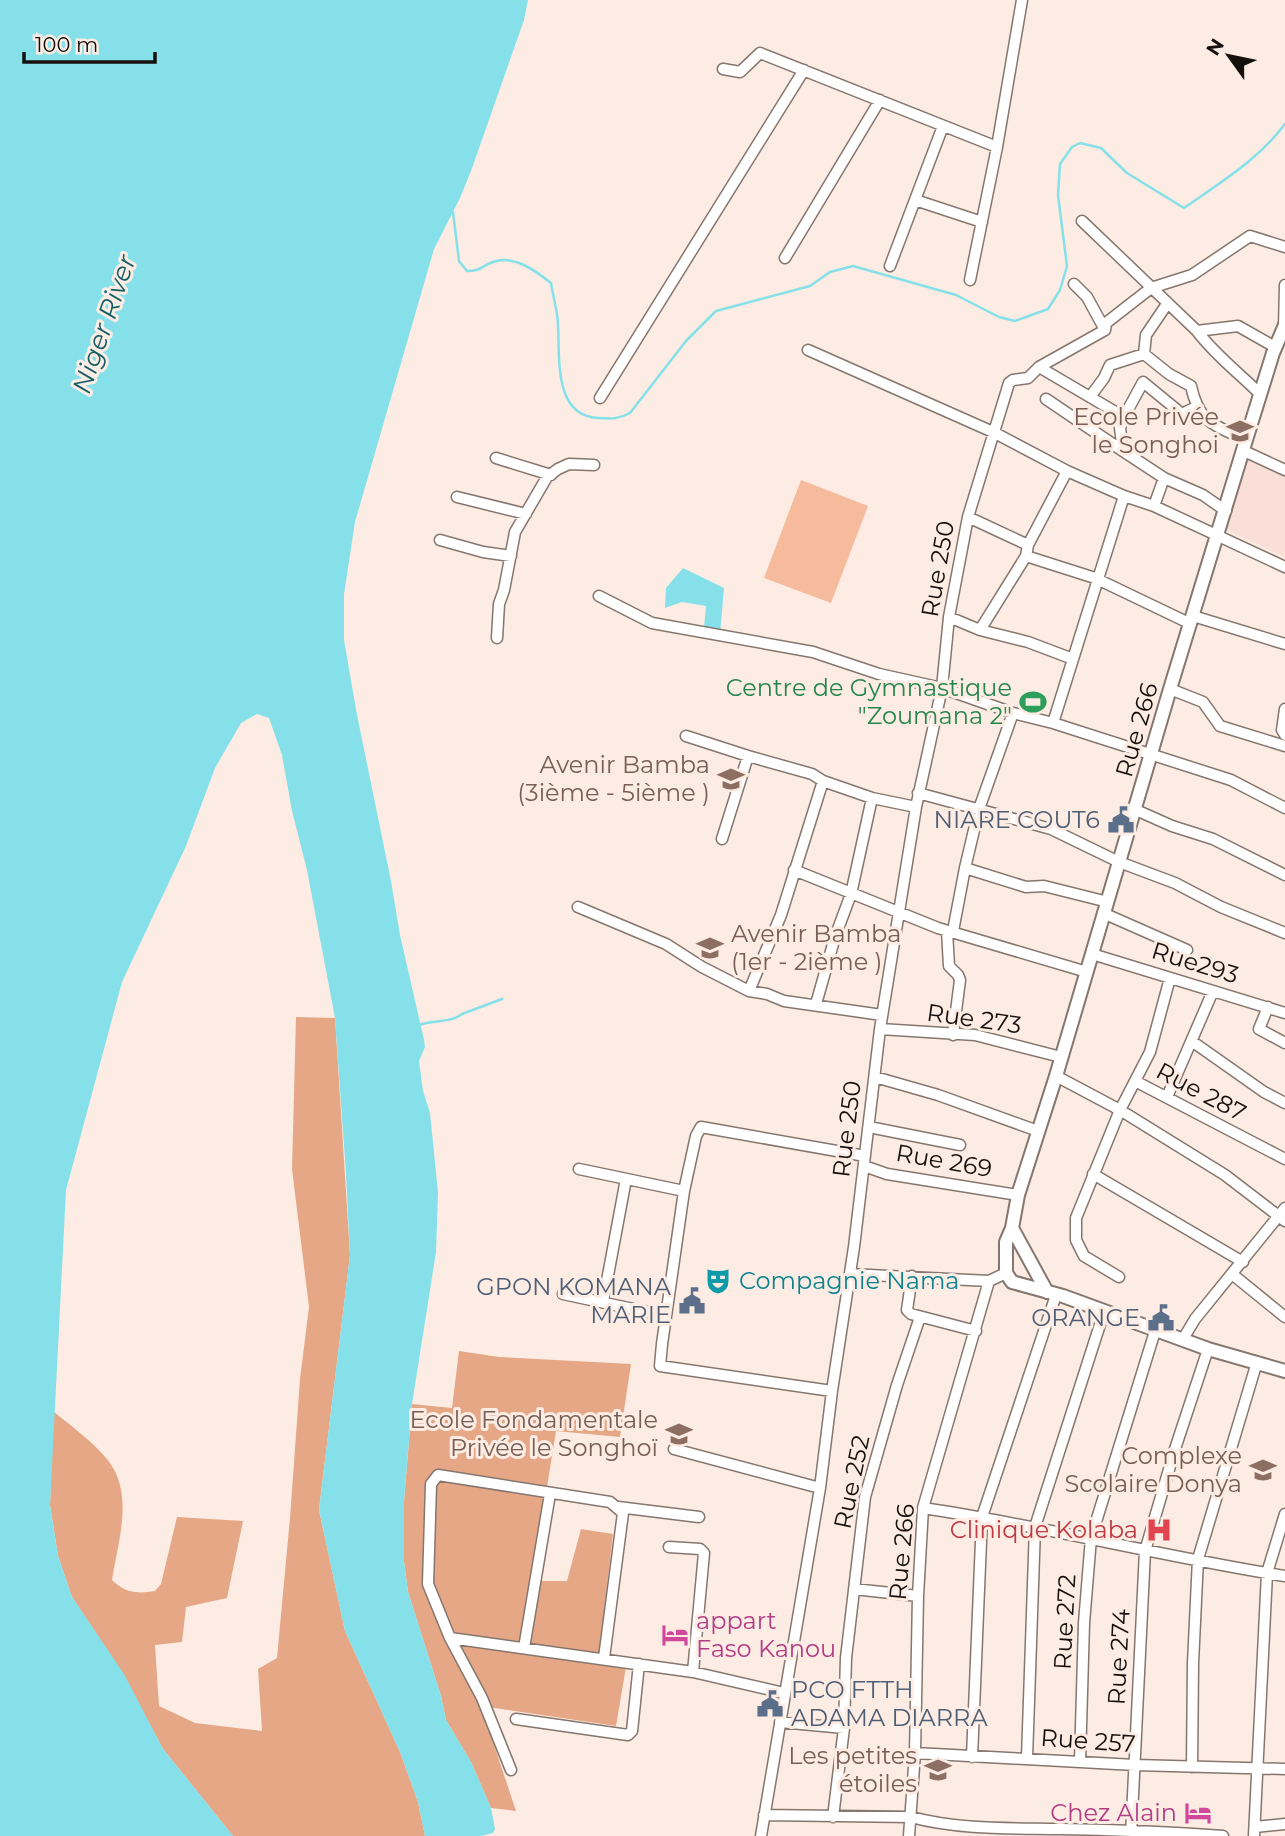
<svg xmlns="http://www.w3.org/2000/svg" width="1285" height="1836" font-family="Montserrat,sans-serif">
<style>
.commercial{fill:#f9dfd8}
.green{fill:#f5bb9c}
.forest{fill:#e5a785}
.water{fill:#86e0e9}
.lines{fill:none;stroke-linecap:round;stroke-linejoin:round}
.stream{stroke:#86e0e9;stroke-width:2.5}
.minor-casing{stroke:#85766e;stroke-width:13}
.major-casing{stroke:#85766e;stroke-width:16}
.minor{stroke:#fff;stroke-width:10}
.major{stroke:#fff;stroke-width:12}
.labels{text-anchor:middle;stroke-width:6;stroke-linejoin:round;paint-order:stroke}
.education-label{font-size:24px;fill:#785e54;stroke:#fcece3;text-anchor:end}
.street-label{font-size:24px;fill:#15100d;stroke:#fcece3}
.leisure-label{font-size:24px;fill:#27864d;stroke:#fcece3;text-anchor:end}
.service-label{font-size:24px;fill:#4e5e75;stroke:#fcece3;text-anchor:end}
.culture-label{font-size:24px;fill:#0d838f;stroke:#fcece3;text-anchor:start}
.health-label{font-size:24px;fill:#be3a42;stroke:#fcece3;text-anchor:end}
.hotel-label{font-size:24px;fill:#b23c85;stroke:#fcece3;text-anchor:start}
.water-label{font-size:26px;font-style:italic;fill:#125f66;stroke:#fcece3}
</style>
<rect width="100%" height="100%" fill="#fcece3"/>
<path class="commercial" d="M1250 455 1285 471V557L1226 530Z"/>
<path class="green" d="M801 480 868 506 831 603 764 578Z"/>
<path class="forest" d="M296 1017 335 1018 350 1255 319 1510 345 1631 400 1752 418 1802 425 1836H233L163 1749 123 1674 72 1597 58 1556 50 1505 53 1411C71 1426 92 1441 107 1459 135 1493 118 1541 112 1580 125 1593 138 1594 155 1591L161 1584 177 1517 243 1521 227 1598 186 1607 182 1642 155 1645 159 1706 195 1723 262 1731 258 1669 277 1658 290 1518 300 1379 309 1307 292 1169Z
M459 1351 499 1357 631 1364 620 1437 556 1431 532 1581H567L581 1529 613 1534 598 1664 626 1667 616 1726 481 1706 516 1811 491 1808 471 1762 446 1720 441 1696 408 1592 404 1561V1501L412 1404 452 1408Z"/>
<path class="water" d="M0 0H528L524 20 471 171 460 198 434 249 355 522 344 594V640L357 715 391 881 400 935 424 1040 425 1047 419 1061 423 1091 430 1113 438 1193 436 1252 412 1404 404 1501V1562L408 1592 441 1696 446 1720 471 1762 491 1808 495 1829 493 1833 481 1836H425L418 1802 400 1752 345 1631 319 1510 350 1255 346 1174 335 1018 307 870 292 811 282 755 269 718 257 714 241 723 215 768 186 846 122 982 66 1190 50 1505 58 1556 72 1597 124 1674 163 1749 233 1836H0Z
M683 568 724 588 720 634 704 627 706 606 682 602 665 608 666 588Z"/>
<g class="lines">
<path class="stream" d="M450 211 453 212 459 261 467 271C482 271 481 266 493 262 513 254 536 271 551 283 553 297 558 312 558 325 560 357 553 417 599 418 611 419 619 419 630 413L686 341 716 311 810 286 830 272 853 266 956 295 999 317 1015 321 1048 309 1060 290 1067 266 1058 195 1060 164 1072 147 1080 143 1101 148 1127 173 1184 208C1221 182 1258 160 1285 124
M419 1025C433 1020 451 1023 462 1014L502 999"/>
<g class="minor-casing">
<path id="minor" d="M723 69 740 72 760 53 997 147
M915 200 982 222
M1082 221 1197 331C1215 355 1239 373 1260 394
M785 258 880 100
M890 266 943 126
M970 280 997 147 1022 0
M1074 284 1087 297 1105 330
M1284 327 1285 285
M1197 331 1238 326 1275 347
M808 350 993 432 1067 471 1124 496 1154 506 1285 567
M1144 354 1146 335 1167 304
M1039 367 1124 417 1120 428 1123 451 1164 478 1154 506
M1090 397 1104 378 1110 365 1144 354 1169 374 1191 386C1199 423 1214 425 1246 440
M600 398 804 70
M1046 399 1123 451
M1124 417 1143 382 1182 414 1196 407
M1244 451 1285 470
M496 458 551 475
M1067 471 1028 545 1026 556 980 630 1028 642 1073 659
M1164 478 1203 495 1226 511
M457 497 526 514
M968 517 1028 545
M440 540 483 552 511 556
M1026 556 1095 578 1191 624
M599 596 652 623 813 652 879 674 942 688 1013 713 1053 723 1231 780 1285 808
M1193 616 1285 644
M949 617 980 630
M497 638 499 604 504 590 515 532 547 477 558 469 569 464 594 465
M1170 689 1203 702 1220 726 1285 746
M1285 709 1282 730 1285 735
M1053 723 1124 496
M686 736 748 756 812 774 823 781 872 798 916 807
M918 793 1051 829 1119 862 1175 883 1221 907 1285 933
M1136 810 1172 826 1213 839 1285 875
M722 839 748 756
M965 868 1026 887 1044 886 1108 902
M794 870 938 928 1087 972
M578 907 666 944 702 967 749 991 767 994 784 1001 882 1015
M1103 913 1187 950
M947 931 949 966 958 975 960 980 953 1035
M953 931 965 868 979 809 1013 713
M1092 954 1285 1013
M749 991 781 915 823 781
M816 1004 835 937 851 894 872 798
M1268 1007 1259 1029 1285 1043
M880 1029 975 1035 1061 1057
M1193 1042 1264 1092 1285 1103
M1056 1076 1120 1110 1225 1175 1285 1221
M875 1077 938 1095 1038 1131
M1135 1081 1285 1159
M1167 1097 1213 991
M869 1127 960 1145
M864 1166 887 1174 1018 1195
M579 1169 684 1191
M1093 1174 1243 1262
M850 1274 989 1281 1006 1273
M1232 1274 1285 1317
M912 1276 907 1310 911 1314 976 1331
M1119 1277 1084 1256 1076 1240V1218L1120 1110 1150 1052 1170 978
M563 1294 666 1316
M603 1302 626 1179
M1183 1339 1195 1319 1285 1208
M832 1391 660 1366 662 1344 684 1191 696 1136 701 1127 865 1156
M674 1449 820 1488
M618 1507 699 1517
M923 1508C1045 1526 1164 1557 1285 1576
M669 1547 700 1549 704 1553 693 1672
M854 1589 918 1596
M450 1638 693 1672 784 1693
M524 1648 550 1494
M516 1719 628 1735 632 1731 639 1664
M780 1722 844 1728
M915 1753 1135 1765 1285 1769
M972 1757 982 1517 1056 1295
M1027 1758 1035 1527 1104 1312
M1080 1761 1084 1623 1091 1538 1156 1328
M1192 1767 1193 1663 1198 1559 1257 1362
M511 1770 482 1698 450 1638 428 1584 431 1484 438 1475 610 1502 623 1513 604 1658
M764 1815 911 1817C959 1830 1012 1828 1061 1829 1115 1830 1169 1832 1223 1836
M833 1817 844 1728 846 1658 865 1497 897 1385 920 1317
M1255 1827 1285 1824
M761 1836 820 1488 832 1391 854 1247 880 1029 916 807 942 688 949 617 968 517 1009 383 1013 380 1028 378 1039 367 1105 330 1106 323 1151 288 1192 275 1250 236 1285 247
M909 1836 915 1753 918 1596 923 1508 989 1281
M1131 1836 1145 1551 1175 1449 1208 1349
M1254 1836 1267 1573 1285 1514"/>
</g>
<g class="major-casing">
<path id="major" d="M1285 325 1273 353 1246 440 1170 689 1056 1076 1018 1195 1012 1228 1006 1242V1273L1012 1282 1063 1296 1208 1349 1285 1371
M1012 1228 1047 1292"/>
</g>
<use href="#minor" class="minor"/>
<use href="#major" class="major"/>
</g>
<defs>
<g id="school-bare" transform="scale(2.1)"><path d="M0-5L7-2L0 1L-7-2ZM-4 1L0 2.5L4 1V4Q0 6-4 4Z" fill="#8d6e63" stroke="#fcece3" stroke-width="2.5" paint-order="stroke"/></g>
<g id="stadium-bare" transform="scale(2.1)"><path d="M0-5a6.5 5 0 1 0 0 10a6.5 5 0 1 0 0-10ZM-3.5-1.8h7v3.6h-7Z" fill="#2e9e5b" stroke="#fcece3" stroke-width="2.5" paint-order="stroke"/></g>
<g id="civic-bare" transform="scale(2.1)"><path d="M-.6-6.5H3V-4.5H.6V-3L4-1V1h2V6H-6V1h2V-1L-.6-3ZM-1.2 2.5V6h2.4V2.5Z" fill="#5c6f8a" stroke="#fcece3" stroke-width="2.5" paint-order="stroke"/></g>
<g id="theatre-bare" transform="scale(2.1)"><path d="M-5-5.5Q0-4 5-5.5V0Q5 5 0 6Q-5 5-5 0ZM-3.3-2.5H-1v1.5H-3.3ZM1-2.5H3.3v1.5H1ZM-2.8 1Q0 5.5 2.8 1Z" fill="#0f9aa8" stroke="#fcece3" stroke-width="2.5" paint-order="stroke"/></g>
<g id="hospital-bare" transform="scale(2.1)"><path d="M-5-5h3v3.5h4V-5h3V5h-3V1.5h-4V5h-3Z" fill="#e0444e" stroke="#fcece3" stroke-width="2.5" paint-order="stroke"/></g>
<g id="hotel-bare" transform="scale(2.1)"><path d="M-6-4.5h1.5V1H6V5H4.5V3h-9V5H-6ZM-4 0a1.8 1.8 0 1 1 3.6 0ZM.5 0V-2.5h3Q6-2.5 6 0Z" fill="#d1479c" stroke="#fcece3" stroke-width="2.5" paint-order="stroke"/></g>
</defs>
<g fill-rule="evenodd">
<use href="#school-bare" x="1240" y="431"/>
<use href="#stadium-bare" x="1033" y="702"/>
<use href="#school-bare" x="731" y="779"/>
<use href="#civic-bare" x="1121" y="820"/>
<use href="#school-bare" x="710" y="948"/>
<use href="#theatre-bare" x="718" y="1281"/>
<use href="#civic-bare" x="692" y="1301"/>
<use href="#civic-bare" x="1161" y="1318"/>
<use href="#school-bare" x="679" y="1434"/>
<use href="#school-bare" x="1263" y="1470"/>
<use href="#hospital-bare" x="1159" y="1530"/>
<use href="#hotel-bare" x="675" y="1635"/>
<use href="#civic-bare" x="770" y="1704"/>
<use href="#school-bare" x="938" y="1770"/>
<use href="#hotel-bare" x="1198" y="1813"/>
</g>
<g class="labels">
<g class="education-label">
<text x="1219" y="425">Ecole Privée<tspan x="1219" dy="28">le Songhoi</tspan></text>
<text x="710" y="773">Avenir Bamba<tspan x="710" dy="28">(3ième - 5ième )</tspan></text>
<text x="731" y="942" text-anchor="start">Avenir Bamba<tspan x="731" dy="28">(1er - 2ième )</tspan></text>
<text x="658" y="1428">Ecole Fondamentale<tspan x="658" dy="28">Privée le Songhoï</tspan></text>
<text x="1242" y="1464">Complexe<tspan x="1242" dy="28">Scolaire Donya</tspan></text>
<text x="917" y="1764">Les petites<tspan x="917" dy="28">étoiles</tspan></text>
</g>
<g class="street-label">
<text transform="translate(938 569) rotate(-80)" y="8">Rue 250</text>
<text transform="translate(1137 730) rotate(-74)" y="8">Rue 266</text>
<text transform="translate(1195 963) rotate(17)" y="8">Rue293</text>
<text transform="translate(974 1019) rotate(8)" y="8">Rue 273</text>
<text transform="translate(1201 1092) rotate(28)" y="8">Rue 287</text>
<text transform="translate(847 1129) rotate(-83)" y="8">Rue 250</text>
<text transform="translate(944 1161) rotate(10)" y="8">Rue 269</text>
<text transform="translate(852 1482) rotate(-78)" y="8">Rue 252</text>
<text transform="translate(902 1552) rotate(-85)" y="8">Rue 266</text>
<text transform="translate(1065 1622) rotate(-87)" y="8">Rue 272</text>
<text transform="translate(1119 1657) rotate(-87)" y="8">Rue 274</text>
<text transform="translate(1088 1741) rotate(4)" y="8">Rue 257</text>
</g>
<g class="leisure-label">
<text x="1012" y="696">Centre de Gymnastique<tspan x="1012" dy="28">"Zoumana 2"</tspan></text>
</g>
<g class="service-label">
<text x="1100" y="828">NIARE COUT6</text>
<text x="671" y="1295">GPON KOMANA<tspan x="671" dy="28">MARIE</tspan></text>
<text x="1140" y="1326">ORANGE</text>
<text x="791" y="1698" text-anchor="start">PCO FTTH<tspan x="791" dy="28">ADAMA DIARRA</tspan></text>
</g>
<g class="culture-label">
<text x="739" y="1289">Compagnie Nama</text>
</g>
<g class="health-label">
<text x="1138" y="1538">Clinique Kolaba</text>
</g>
<g class="hotel-label">
<text x="696" y="1629">appart<tspan x="696" dy="28">Faso Kanou</tspan></text>
<text x="1177" y="1821" text-anchor="end">Chez Alain</text>
</g>
<g class="water-label">
<text transform="translate(104 324) rotate(-71)" y="9">Niger River</text>
</g>
</g>
<g transform="translate(1229 56) rotate(303)" stroke="#fcece3" stroke-width="5" paint-order="stroke">
<path d="M0-5L12 26L0 18L-12 26Z" fill="#15100d"/>
<text y="-10" font-size="19" font-weight="bold" text-anchor="middle" fill="#15100d">N</text>
</g>
<path d="M24 52v10h131v-10" fill="none" stroke="#15100d" stroke-width="3.5"/>
<text x="35" y="52" font-size="21" fill="#15100d" stroke="#fcece3" stroke-width="5" paint-order="stroke">100 m</text>
</svg>
